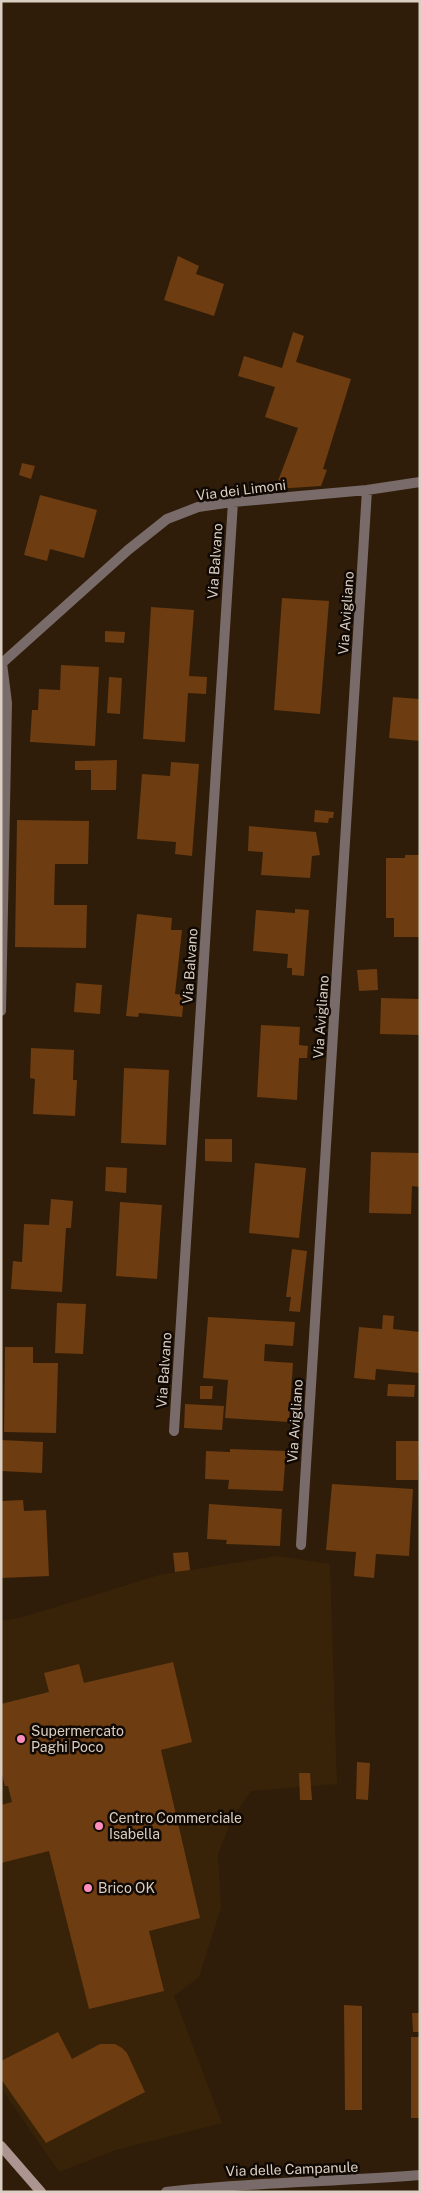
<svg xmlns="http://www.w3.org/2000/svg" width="421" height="2193" font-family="'Public Sans',sans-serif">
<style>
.built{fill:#392308}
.building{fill:#6d3c11}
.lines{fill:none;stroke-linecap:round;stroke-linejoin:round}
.street{stroke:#796b69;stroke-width:10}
.secondary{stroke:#ac9491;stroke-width:10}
.poi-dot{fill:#fe8ebb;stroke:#110903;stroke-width:2}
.labels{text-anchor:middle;stroke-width:5;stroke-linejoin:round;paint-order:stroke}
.street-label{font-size:14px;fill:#dbcfc3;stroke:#110903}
.poi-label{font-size:14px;fill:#dbcfc3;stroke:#110903;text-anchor:start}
</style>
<rect width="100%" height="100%" fill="#2f1d09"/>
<path class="built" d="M277 1556 330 1564 337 1784 251 1791 234 1815 218 1854 221 1908 199 1977 174 1996 222 2123 116 2150 59 2172 1 2088V1621L23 1617 159 1575Z"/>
<path class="building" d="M178 256 199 266 196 274 224 284 214 316 164 300Z
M293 332 304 336 296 362 351 379 323 469 327 470 321 486 275 489 298 428 265 417 275 387 238 376 244 356 282 368Z
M22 463 35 466 31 479 19 475Z
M40 495 97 510 84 558 50 549 47 561 24 555Z
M282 598 329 601 320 714 274 710Z
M151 607 194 610 189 676 207 677 206 694 188 693 185 742 143 739Z
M105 631 125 632 124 643 105 642Z
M61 665 99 667 95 746 30 742 32 710H38L39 689 60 690Z
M109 677 122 678 120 714 107 713Z
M393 697 420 699V741L389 738Z
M117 760 116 790H91V770H75V761Z
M171 762 199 764 192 856 175 854 176 842 137 839 142 774 170 776Z
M315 810 334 812 333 818H329L328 823 314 822Z
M17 820 89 821 88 864H55L54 905H87L86 948 15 947Z
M249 826 316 832 320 855 312 856 310 878 261 875 263 852 248 851Z
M405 855H420V937H394V918H386V858H405Z
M295 909 309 910 304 976 292 975V968H287L288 954 253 951 256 910 295 913Z
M137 914 172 918 171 930H182L175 994 184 995 182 1017 139 1013 138 1017 126 1016Z
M377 969 378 990 359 991 357 970Z
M76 983 102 985 100 1014 74 1012Z
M381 998 420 999V1035L380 1034Z
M261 1025 300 1027 299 1045 308 1046 307 1058H299L297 1100 257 1097Z
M31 1048 74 1050 73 1080H77L75 1116 33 1114 35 1079 30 1078Z
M124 1068 169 1070 166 1145 121 1143Z
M205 1139H232V1162L205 1161Z
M371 1152 420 1153V1187L412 1186 411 1214 369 1213Z
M255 1163 306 1168 299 1238 249 1233Z
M106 1167 127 1168 126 1193 105 1191Z
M51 1199 73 1201 71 1228H66L62 1292 11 1289 13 1261 22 1262 24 1224 49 1225Z
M120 1202 162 1205 157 1279 116 1276Z
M292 1249 307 1251 300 1312 289 1311 291 1297H286Z
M57 1303 86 1304 83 1354 55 1353Z
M383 1315 394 1316 393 1329 420 1332 419 1373 376 1369 375 1380 354 1378 359 1327 382 1329Z
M208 1317 295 1322 293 1346 265 1344 264 1361 293 1363 289 1422 225 1418 228 1380 203 1378Z
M5 1347H33V1363H58L56 1433 4 1432Z
M388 1384 415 1385 414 1397 387 1396Z
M200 1386H213L212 1399H200Z
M185 1404 224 1406 222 1430 184 1428Z
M1 1440 43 1442 42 1473 1 1471Z
M396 1441H419L418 1480H396Z
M230 1449 286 1451 283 1491 228 1489 229 1480 205 1479 206 1451 230 1452Z
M332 1484 413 1489 409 1556 376 1554 374 1578 354 1576 356 1552 326 1550Z
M23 1500 24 1511 46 1510 49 1576 1 1578V1501Z
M209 1504 282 1509 280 1546 226 1544 227 1540 207 1539Z
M188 1552 190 1570 175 1572 173 1553Z
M173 1662 192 1742 161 1750 200 1918 149 1931 164 1991 89 2009 49 1851 1 1863V1805L12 1802 8 1786H5L1 1771V1704L49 1692 44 1673 79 1664 84 1683Z
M357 1762 370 1763 368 1800 356 1799Z
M299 1773H310L312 1800H300Z
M344 2005 362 2006V2110H345Z
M412 2013H420V2032H413Z
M58 2032 72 2059 100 2044H115L122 2048 127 2053 145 2092 46 2143 1 2079V2061Z
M411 2037H420V2118H411Z"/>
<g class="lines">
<path class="street" d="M1 664 128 550 167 519 198 507 233 502 367 490 420 482
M1 1011 7 703 2 663
M174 1431 233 502
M301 1545 367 490
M166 2192C250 2182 335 2182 420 2175"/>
<path class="secondary" d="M1 2146 41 2192"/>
</g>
<g class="poi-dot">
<circle cx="21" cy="1739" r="5"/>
<circle cx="99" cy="1826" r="5"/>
<circle cx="88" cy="1888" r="5"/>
</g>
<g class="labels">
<g class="street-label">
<text transform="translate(241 490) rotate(-7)" y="5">Via dei Limoni</text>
<text transform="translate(215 561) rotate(-86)" y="5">Via Balvano</text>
<text transform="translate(346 613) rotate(-86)" y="5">Via Avigliano</text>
<text transform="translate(190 966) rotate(-86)" y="5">Via Balvano</text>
<text transform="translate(321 1017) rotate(-86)" y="5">Via Avigliano</text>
<text transform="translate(164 1370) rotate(-86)" y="5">Via Balvano</text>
<text transform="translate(295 1421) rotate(-86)" y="5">Via Avigliano</text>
<text transform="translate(292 2169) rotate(-2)" y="5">Via delle Campanule</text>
</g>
<g class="poi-label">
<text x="31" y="1736">Supermercato<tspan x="31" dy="16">Paghi Poco</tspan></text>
<text x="109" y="1823">Centro Commerciale<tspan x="109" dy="16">Isabella</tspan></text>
<text x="98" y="1893">Brico OK</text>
</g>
</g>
<rect width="421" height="2193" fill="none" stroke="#dbcfc3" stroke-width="5"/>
</svg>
